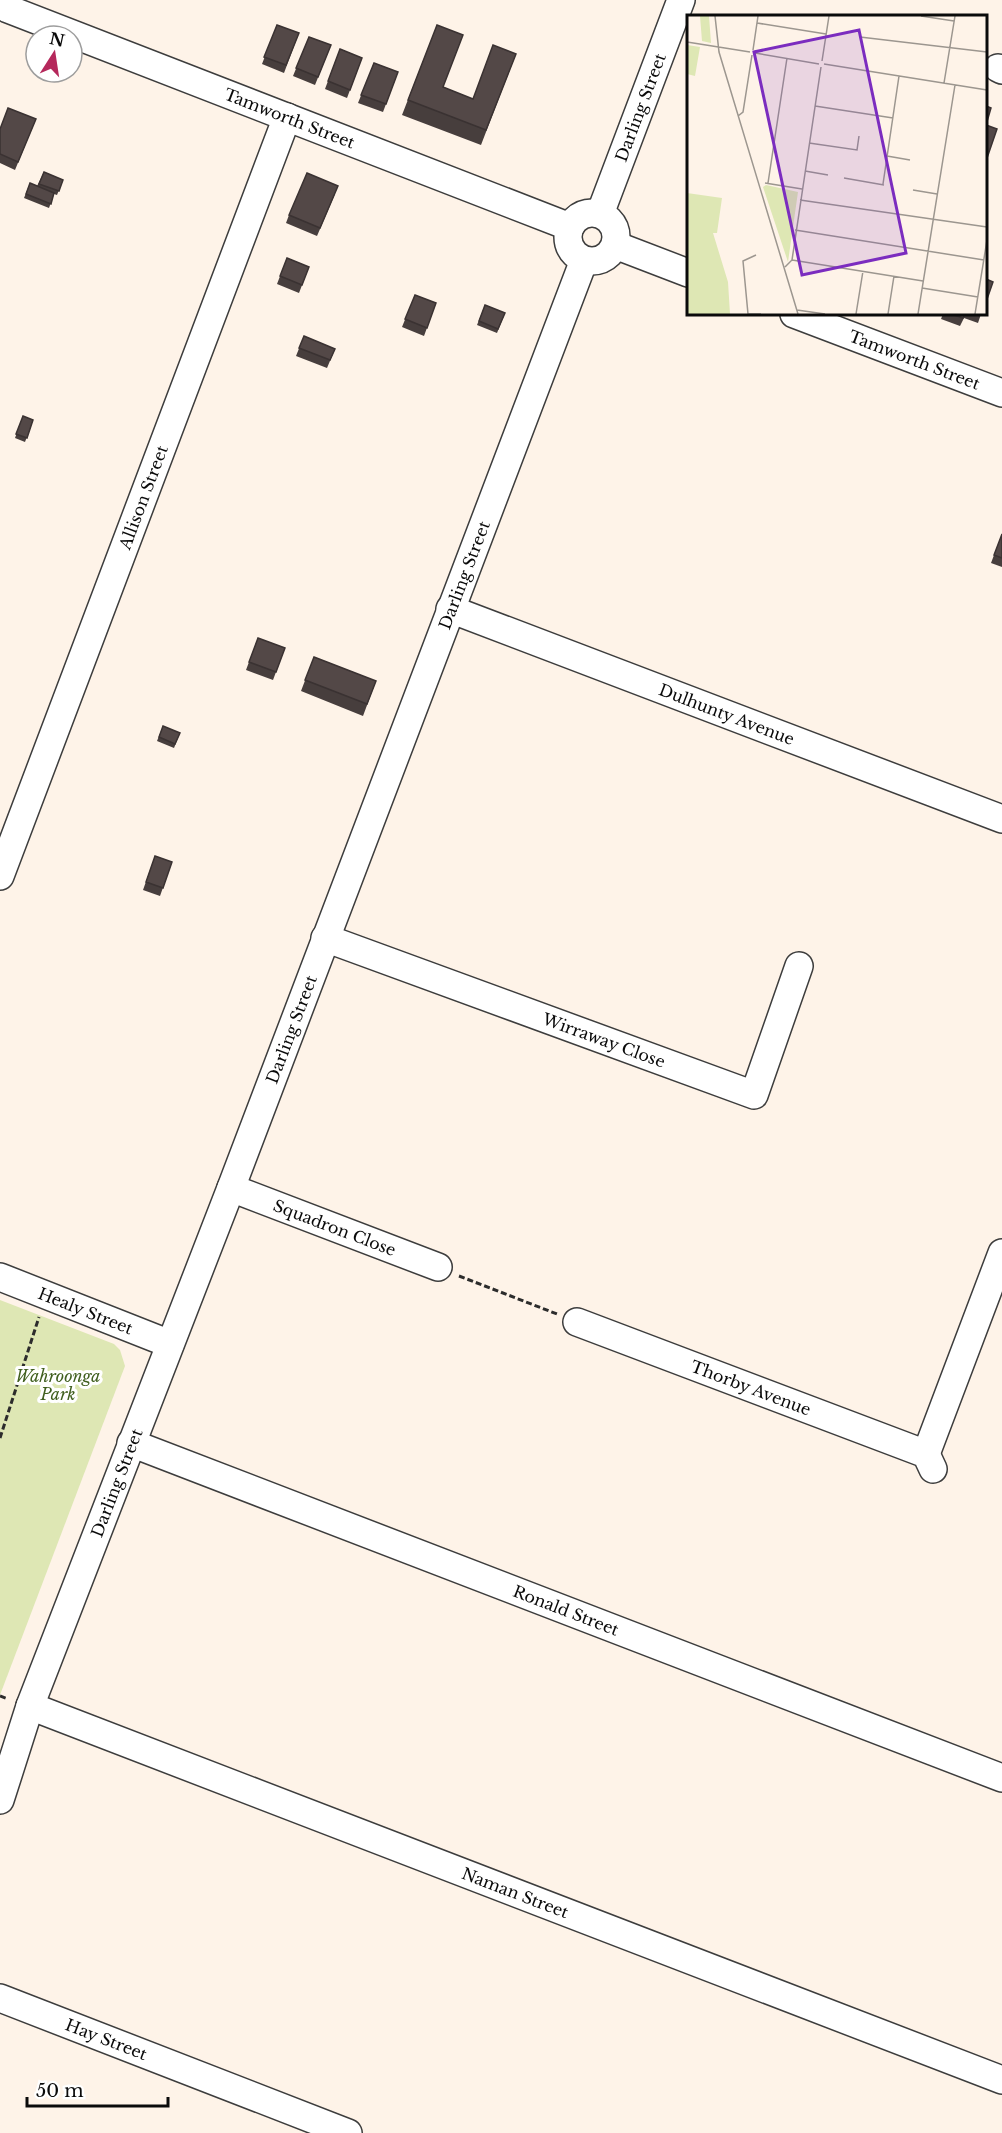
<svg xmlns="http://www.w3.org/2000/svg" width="1002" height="2133" font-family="'Libre Baskerville',serif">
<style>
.green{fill:#dee7b4}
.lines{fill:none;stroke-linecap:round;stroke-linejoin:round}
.minor-casing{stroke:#3d3d3d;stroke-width:30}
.path{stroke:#2c2c2c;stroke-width:3;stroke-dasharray:6 3;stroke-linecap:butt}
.minor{stroke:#fff;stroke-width:27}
.wall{fill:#473e3d}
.building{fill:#534847;stroke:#3a3232;stroke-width:1.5}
.labels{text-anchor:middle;stroke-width:6;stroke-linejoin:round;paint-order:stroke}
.street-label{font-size:16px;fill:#0a0a0a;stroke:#fff}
.park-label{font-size:16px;font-style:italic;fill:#405f1e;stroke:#fff}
.inset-road{fill:none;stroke:#9c968f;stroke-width:1.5}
.view{fill:#7b2cbf;fill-opacity:0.15;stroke:#7b2cbf;stroke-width:3}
.inset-edge{fill:none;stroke:#0a0a0a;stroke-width:3}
</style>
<rect width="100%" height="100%" fill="#fef3e8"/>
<path class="green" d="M0 1300 114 1344 120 1350 125 1366 0 1695Z"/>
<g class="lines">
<g class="minor-casing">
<g id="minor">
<path id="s1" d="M8 9 570 227"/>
<path d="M998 68 1002 70"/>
<circle cx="592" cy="237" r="24"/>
<path id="s2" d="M600 214 681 0"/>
<path d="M615 245 688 273"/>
<path id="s3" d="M794 314 1002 393"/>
<path id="s4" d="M450 609 1002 819"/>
<path id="s5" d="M0 876 287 117"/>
<path id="s6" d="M325 938 754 1095 799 966"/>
<path id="s7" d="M231 1188 438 1267"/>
<path id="s8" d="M0 1277 170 1344"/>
<path id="s9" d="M577 1322 926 1454 933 1469"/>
<path id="s10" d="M131 1443 1002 1778"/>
<path d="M926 1454 1002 1253"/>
<path id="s11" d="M30 1706 1002 2080"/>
<path id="s12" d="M0 1800 30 1706 231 1188 584 260"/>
<path id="s13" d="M0 1998 348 2133"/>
</g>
</g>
<path class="path" d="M459 1276 557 1314
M0 1438 39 1317
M0 1696 8 1699"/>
<use href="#minor" class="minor"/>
</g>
<path class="wall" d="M277 25 299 33 284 73 262 64Z
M437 25 443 88 473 99 516 54 481 145 402 115Z
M309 37 331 45 315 85 293 76Z
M340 49 362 58 347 98 325 89Z
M374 63 398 72 383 112 358 103Z
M36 119 15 170 0 163V129Z
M44 172 63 180 57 195 54 194 49 208 24 198 30 183 37 186Z
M335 194 317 236 286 223 289 215Z
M287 258 309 267 299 293 277 284Z
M415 295 436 303 424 336 402 327Z
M485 305 505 313 497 333 477 325Z
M943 314H981L978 323 964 318 960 326 941 319Z
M304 336 335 349 327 368 296 356Z
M23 416 33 420 25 442 15 438Z
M1002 534V567L991 563Z
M258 638 285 648 273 680 246 670Z
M314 657 376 681 363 716 301 691Z
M163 726 180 733 174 748 157 741Z
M155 856 172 862 160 896 143 890Z"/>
<path class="building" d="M277 25 299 33 286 65 264 57Z
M437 25 463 35 443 87 473 99 493 45 516 54 486 130 408 100Z
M309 37 331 45 318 77 296 68Z
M340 49 362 58 350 90 328 81Z
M374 63 398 72 386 104 361 95Z
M986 106 991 108 986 125Z
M8 108 36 119 18 162 0 154V129Z
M986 125 997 129 986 161Z
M44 172 63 180 59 191 39 184Z
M307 173 338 186 320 228 289 215Z
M30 183 54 193 51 204 26 194Z
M287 258 309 267 302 285 280 276Z
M986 279 993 282 986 302Z
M415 295 436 303 427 328 405 319Z
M485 305 505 313 498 329 479 321Z
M951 314H965L963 318Z
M304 336 335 349 330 360 299 348Z
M23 416 33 420 27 438 16 434Z
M1002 534V558L994 555Z
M258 638 285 648 276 672 249 662Z
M314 657 376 681 367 704 305 680Z
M163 726 180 733 175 744 159 737Z
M155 856 172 862 163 888 146 882Z"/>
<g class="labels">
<g class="street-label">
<text dy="6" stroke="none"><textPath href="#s2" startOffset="114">Darling Street</textPath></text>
<text dy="6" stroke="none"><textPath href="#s1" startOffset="302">Tamworth Street</textPath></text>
<text dy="6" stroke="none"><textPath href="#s3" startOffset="129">Tamworth Street</textPath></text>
<text dy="6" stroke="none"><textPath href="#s5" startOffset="405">Allison Street</textPath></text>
<text dy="6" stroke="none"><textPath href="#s12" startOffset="1310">Darling Street</textPath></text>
<text dy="6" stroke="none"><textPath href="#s4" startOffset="296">Dulhunty Avenue</textPath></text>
<text dy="6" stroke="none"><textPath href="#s12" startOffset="824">Darling Street</textPath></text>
<text dy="6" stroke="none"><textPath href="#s6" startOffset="297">Wirraway Close</textPath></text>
<text dy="6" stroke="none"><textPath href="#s7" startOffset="111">Squadron Close</textPath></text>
<text dy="6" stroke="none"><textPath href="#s8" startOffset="92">Healy Street</textPath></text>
<text dy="6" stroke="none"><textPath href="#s9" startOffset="186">Thorby Avenue</textPath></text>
<text dy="6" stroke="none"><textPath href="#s12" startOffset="338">Darling Street</textPath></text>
<text dy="6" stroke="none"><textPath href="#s10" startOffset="466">Ronald Street</textPath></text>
<text dy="6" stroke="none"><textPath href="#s11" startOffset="520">Naman Street</textPath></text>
<text dy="6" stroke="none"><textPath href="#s13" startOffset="114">Hay Street</textPath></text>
</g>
<g class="park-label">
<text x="58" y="1382">Wahroonga<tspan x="58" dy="18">Park</tspan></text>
</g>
</g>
<g transform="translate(687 15)">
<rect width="300" height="300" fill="#fef3e8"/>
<path d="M13 1H22L24 28 15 26ZM0 30 13 32 8 61 0 59ZM79 170 111 177 101 247 76 172ZM0 178 35 183 30 218H26L41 267 43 299H0Z" fill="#dee7b4"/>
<path class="inset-road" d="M28 1 32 37 111 299M234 1 267 6M70 8 139 19M173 22 300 37M0 27 63 37M66 35 71 1M68 38 132 49M135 46 142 1M137 49 300 75M257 68 268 1M128 91 206 103M51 101 56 97 65 40M122 128 170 135 172 121M200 141 223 145M118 156 141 160M157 163 197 170M78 168 115 174M81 168 100 43M196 169 212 61M226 175 250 179M113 185 300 212M108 215 297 245M69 240 56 246 61 299H74M105 245 236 266M98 252 105 245 134 52M235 273 291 282M110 295 138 299M169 299 176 256M201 299 207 261M231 299 268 70M288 299 300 225"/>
<path class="view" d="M172 15 219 238 115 260 67 37Z"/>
<rect width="300" height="300" class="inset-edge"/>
</g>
<g transform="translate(54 54) rotate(12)"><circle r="28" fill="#ffffff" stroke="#9d9d9d" stroke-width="1.5"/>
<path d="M0-4.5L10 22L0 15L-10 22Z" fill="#b5285b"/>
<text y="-9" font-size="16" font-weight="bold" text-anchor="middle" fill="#0a0a0a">N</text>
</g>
<path d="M27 2097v9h141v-9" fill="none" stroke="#0a0a0a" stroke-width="3"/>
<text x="36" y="2097" font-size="18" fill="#0a0a0a" stroke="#ffffff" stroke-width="4.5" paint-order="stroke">50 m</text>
</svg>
